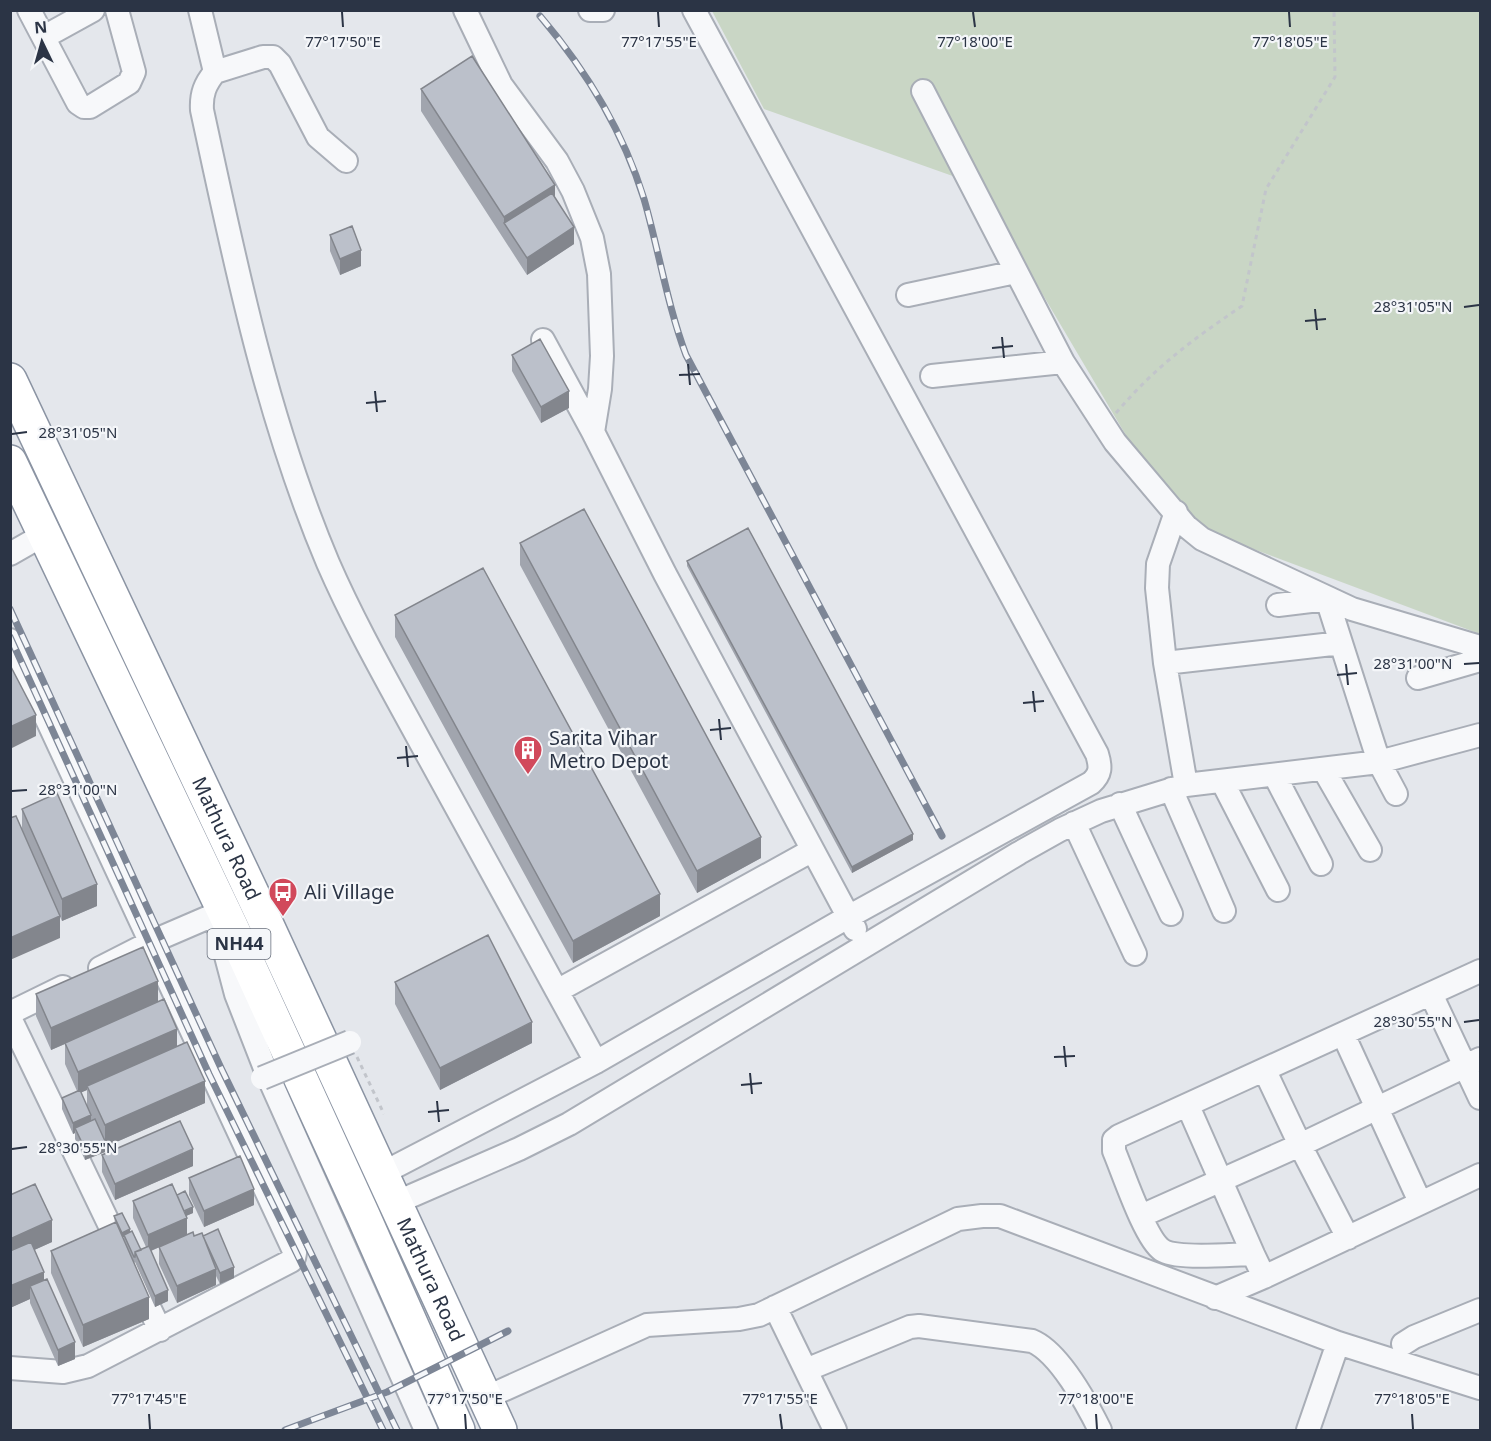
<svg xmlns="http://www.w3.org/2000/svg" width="1491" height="1441" font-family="'Noto Sans',sans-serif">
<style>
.green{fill:#c9d6c5}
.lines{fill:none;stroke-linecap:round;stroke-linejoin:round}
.minor-casing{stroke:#a9aeb7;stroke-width:26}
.highway-casing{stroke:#8b94a3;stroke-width:36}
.path{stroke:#c2c5cb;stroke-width:3;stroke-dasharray:4.5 4.5;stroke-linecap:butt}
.minor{stroke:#f7f8fa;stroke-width:22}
.highway{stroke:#fff;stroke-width:33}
.rail-casing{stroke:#7d8696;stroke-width:7}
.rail{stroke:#f4f6f9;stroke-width:4.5;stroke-dasharray:14;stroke-linecap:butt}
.minor-bridge-casing{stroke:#a9aeb7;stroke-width:26;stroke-linecap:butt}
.minor-bridge{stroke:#f7f8fa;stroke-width:22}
.wall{fill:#a1a5ae;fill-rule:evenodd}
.shaded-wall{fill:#83868d}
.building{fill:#bbc0ca;stroke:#83868d;stroke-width:1.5}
.ticks{fill:none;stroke:#2b3445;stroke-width:2}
.labels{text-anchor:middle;stroke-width:4.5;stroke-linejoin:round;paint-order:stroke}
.shield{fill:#f4f6f9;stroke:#676e7b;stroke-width:1.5}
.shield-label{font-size:18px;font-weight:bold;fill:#2b3445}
.poi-label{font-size:20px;fill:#2b3445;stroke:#f4f6f9;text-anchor:start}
.street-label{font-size:20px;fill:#2b3445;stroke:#f4f6f9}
.ticks-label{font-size:15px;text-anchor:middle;fill:#2b3445;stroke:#f4f6f9;stroke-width:4.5;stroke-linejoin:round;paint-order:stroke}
</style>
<rect width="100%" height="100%" fill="#e4e7ec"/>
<path class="green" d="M712 11H1480V634L1176 520 978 185 764 109Z"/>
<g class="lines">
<g class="minor-casing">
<path id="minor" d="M29 10 78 103 84 107H90L129 83 134 72 117 10
M200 10 215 72C205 84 201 94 202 110 235 263 267 419 328 563 355 625 389 684 421 743 466 825 512 908 557 991
M465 10 501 85 557 161 573 191 592 238 599 274 602 356 600 389 593 432 665 574 855 929
M590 10H603
M44 37 93 10
M215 72 263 57H273L280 64 318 137 346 161
M923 91 1063 362 1115 442 1186 526 1202 539 1352 609 1480 647
M908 295 1016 272
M543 340 593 432
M932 376 1063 362
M1176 512 1158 564 1157 588 1165 663 1186 785
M10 554 45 534
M1278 605 1327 599 1379 762 1396 794
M10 640 295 1253 294 1258 291 1261 88 1366 63 1372 10 1368
M1165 663 1341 643
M1418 678 1480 660
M1324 770 1370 850
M1275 776 1321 864
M1222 781 1278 890
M1171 789 1224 911
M1120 804 1171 914
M1074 823 1135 954
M217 922 236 994 268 1076 426 1430
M100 968 151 942 223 911
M1431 994 1480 1098
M10 1013 63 987
M10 1018 160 1330
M1343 1034 1420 1202
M596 1062 557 991 811 851
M1265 1071 1300 1145 1348 1238
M1188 1106 1253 1254
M381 1174 596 1062 848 917 1091 783C1101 774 1101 767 1097 754L694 10
M395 1203 519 1149 569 1124 1019 853 1060 830 1101 811 1186 785 1379 762 1480 735
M1141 1216 1300 1145 1480 1059
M1264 1277 1253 1254C1233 1254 1177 1260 1162 1250 1145 1239 1123 1172 1114 1151V1140L1119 1136 1480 971
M1215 1298 1264 1277 1480 1175
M775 1307 835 1430
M1403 1344 1414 1337 1480 1310
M806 1370 910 1327 919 1326 1032 1341C1059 1352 1087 1404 1100 1430
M485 1398 647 1325 739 1319 759 1315 958 1219 982 1216H1000L1338 1343 1480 1388
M1308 1430 1338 1343"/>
</g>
<g class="highway-casing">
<g id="highway">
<path id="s1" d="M10 380 261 912 500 1430"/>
<path d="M10 462 231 926 363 1215 458 1430"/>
</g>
</g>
<path class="path" d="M1116 413C1155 367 1192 340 1242 306L1266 189 1335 77 1334 10
M357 1057 384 1114"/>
<use href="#minor" class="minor"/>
<use href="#highway" class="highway"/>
<g class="rail-casing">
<path id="rail" d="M540 16C586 70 623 131 644 199 659 251 667 304 686 355L942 836
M10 609 221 1068 397 1430
M10 637 209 1074 383 1430
M285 1430 387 1392 508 1331"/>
</g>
<use href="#rail" class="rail"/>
<g class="minor-bridge-casing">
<path id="minor-bridge" d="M262 1078 350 1042"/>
</g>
<use href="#minor-bridge" class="minor-bridge"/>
</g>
<path class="wall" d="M421 89 555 198 574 244 527 275 421 111Z
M330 235 361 266 340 275 330 251Z
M512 355 569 408 541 423 512 371Z
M520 543 761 858 697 893 520 565Z
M687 561 913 840 852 873 687 566Z
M395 615 660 916 573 963 395 637Z
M22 809 97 906 62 921 60 917V938L22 829Z
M395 982 532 1043 440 1090 395 1004Z
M36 994 158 1002 177 1047 205 1103 105 1147V1152L85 1160 75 1139V1133L73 1134 62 1109V1098L77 1091 65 1064V1044L51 1050 36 1016ZM87 1090V1106L81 1092Z
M102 1155 193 1166 115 1200 102 1172Z
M189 1178 254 1205 204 1227 189 1195Z
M10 1195 52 1242 34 1250 44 1280 75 1359 58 1366 30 1303V1299L10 1308Z
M177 1195 193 1213 186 1216 187 1235 194 1236H203L234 1278 220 1284 216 1276V1285L177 1303 159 1264V1247L164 1245 151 1251 168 1301 155 1307 135 1262 134 1263 124 1240V1237L122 1238 149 1319 83 1347 51 1273V1251L115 1223 114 1216 130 1232 141 1250 146 1247 133 1218V1201Z"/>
<path class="shaded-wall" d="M555 185V206L504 223V217Z
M574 227V244L527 275V258Z
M361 250V266L340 275V259Z
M569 391V408L541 423V407Z
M36 715V736L10 749V727Z
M913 834V840L852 873V867Z
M761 837V858L697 893V871Z
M97 884V906L62 921V899Z
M660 894V916L573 963V941Z
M60 916V938L10 960V938Z
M158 981V1003L51 1050V1028Z
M532 1022V1043L440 1090V1068Z
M177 1029V1050L87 1086V1090L78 1094V1072Z
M205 1081V1103L105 1147V1152L85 1160V1149L105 1141V1125Z
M91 1115V1126L75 1128V1133L73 1134V1123Z
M193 1149V1166L115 1200V1184Z
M254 1189V1205L204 1227V1211Z
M193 1207V1213L181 1218V1213Z
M187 1218V1235L148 1252V1235Z
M52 1220V1242L10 1261V1239Z
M130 1229V1235H124V1237L122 1238V1233Z
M234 1267V1278L220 1284V1273Z
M216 1269V1285L177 1303V1286Z
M44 1272V1293L30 1286V1299L10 1308V1286Z
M168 1290V1301L155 1307V1296Z
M149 1297V1319L83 1347V1325Z
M75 1342V1359L58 1366V1350Z"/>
<path class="building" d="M472 56 555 185 504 217 421 89Z
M552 193 574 227 527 258 504 223Z
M352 226 361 250 340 259 330 235Z
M540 339 569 391 541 407 512 355Z
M584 509 761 837 697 871 520 543Z
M748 528 913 834 852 867 687 561Z
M483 568 660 894 573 941 395 615Z
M10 665 36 715 10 727Z
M57 793 97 884 62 899 22 809Z
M16 816 60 916 10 938V818Z
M488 935 532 1022 440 1068 395 982Z
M143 947 158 981 51 1028 36 994Z
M164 999 177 1029 78 1072 65 1043Z
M187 1042 205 1081 105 1125 87 1086Z
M80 1090 91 1115 73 1123 62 1098Z
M95 1119 105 1141 85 1149 75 1128Z
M180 1121 193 1149 115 1184 102 1155Z
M240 1156 254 1189 204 1211 189 1178Z
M35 1184 52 1220 10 1239V1195Z
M172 1184 187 1218 148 1235 133 1201Z
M185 1191 193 1207 184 1211 177 1195Z
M122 1213 130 1229 122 1233 114 1216Z
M116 1222 149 1297 83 1325 51 1251Z
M218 1229 234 1267 220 1273 203 1236Z
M132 1231 141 1250 135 1252V1257H134L124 1235Z
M193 1232 194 1236 202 1233 216 1269 177 1286 159 1247Z
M31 1242 44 1272 10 1286V1251Z
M149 1246 168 1290 155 1296 135 1252Z
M47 1279 75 1342 58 1350 30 1286Z"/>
<path class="ticks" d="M342 12 343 27M658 12 659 27M973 12 975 27M1289 12 1290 27M1464 307 1479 305M1315 309 1317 330M1305 321 1326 319M1002 337 1004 358M992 348 1013 346M688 364 690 385M679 375 700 374M375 391 377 412M366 403 386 401M12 434 27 432M1346 664 1348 685M1464 664 1479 663M1337 675 1357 673M1033 691 1035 712M1023 703 1044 701M719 719 721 740M710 730 731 728M406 746 408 767M397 758 418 756M12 791 27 790M1464 1022 1479 1020M1064 1046 1066 1067M1054 1057 1075 1056M750 1073 752 1094M741 1085 762 1083M437 1101 439 1122M428 1112 449 1110M12 1149 27 1147M149 1414 150 1429M465 1414 466 1429M780 1414 782 1429M1096 1414 1097 1429M1412 1414 1413 1429"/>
<defs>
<g id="building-pin" transform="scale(1.5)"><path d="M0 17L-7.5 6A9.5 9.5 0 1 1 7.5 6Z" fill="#d1495b" stroke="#f4f6f9"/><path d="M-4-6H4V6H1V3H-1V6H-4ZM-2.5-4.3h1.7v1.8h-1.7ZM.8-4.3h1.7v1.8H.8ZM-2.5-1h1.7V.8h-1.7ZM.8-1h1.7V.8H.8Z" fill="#fff"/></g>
<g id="bus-pin" transform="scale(1.5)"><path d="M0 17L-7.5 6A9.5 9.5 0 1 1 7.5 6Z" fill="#d1495b" stroke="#f4f6f9"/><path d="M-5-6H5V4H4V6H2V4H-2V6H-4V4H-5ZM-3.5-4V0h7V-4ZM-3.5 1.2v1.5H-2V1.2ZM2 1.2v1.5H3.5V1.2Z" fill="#fff"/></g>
</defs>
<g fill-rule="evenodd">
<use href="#building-pin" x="528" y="750"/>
<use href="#bus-pin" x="283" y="892"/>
</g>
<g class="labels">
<rect class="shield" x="207.5" y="929" width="63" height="30" rx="4.5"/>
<g class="shield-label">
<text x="239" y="950">NH44</text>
</g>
<g class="poi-label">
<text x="549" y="745">Sarita Vihar<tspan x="549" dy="23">Metro Depot</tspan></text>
<text x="304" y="899">Ali Village</text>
</g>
<g class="street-label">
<text dy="7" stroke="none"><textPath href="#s1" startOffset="507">Mathura Road</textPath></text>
<text dy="7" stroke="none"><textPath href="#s1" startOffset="993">Mathura Road</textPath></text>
</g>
</g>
<g class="ticks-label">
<text x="343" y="47">77°17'50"E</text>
<text x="659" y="47">77°17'55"E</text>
<text x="975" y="47">77°18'00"E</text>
<text x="1290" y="47">77°18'05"E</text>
<text x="1413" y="312">28°31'05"N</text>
<text x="78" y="438">28°31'05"N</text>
<text x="1413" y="669">28°31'00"N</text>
<text x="78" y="795">28°31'00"N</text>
<text x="1413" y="1027">28°30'55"N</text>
<text x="78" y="1153">28°30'55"N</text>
<text x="149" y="1404">77°17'45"E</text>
<text x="465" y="1404">77°17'50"E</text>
<text x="780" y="1404">77°17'55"E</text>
<text x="1096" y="1404">77°18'00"E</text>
<text x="1412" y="1404">77°18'05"E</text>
</g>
<rect width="1491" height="1441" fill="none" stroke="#2b3445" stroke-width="24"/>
<g transform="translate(42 42) rotate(355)" stroke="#f4f6f9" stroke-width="4.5" paint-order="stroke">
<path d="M0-4.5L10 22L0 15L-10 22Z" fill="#2b3445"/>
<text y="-9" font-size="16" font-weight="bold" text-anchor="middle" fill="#2b3445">N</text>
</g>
</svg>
